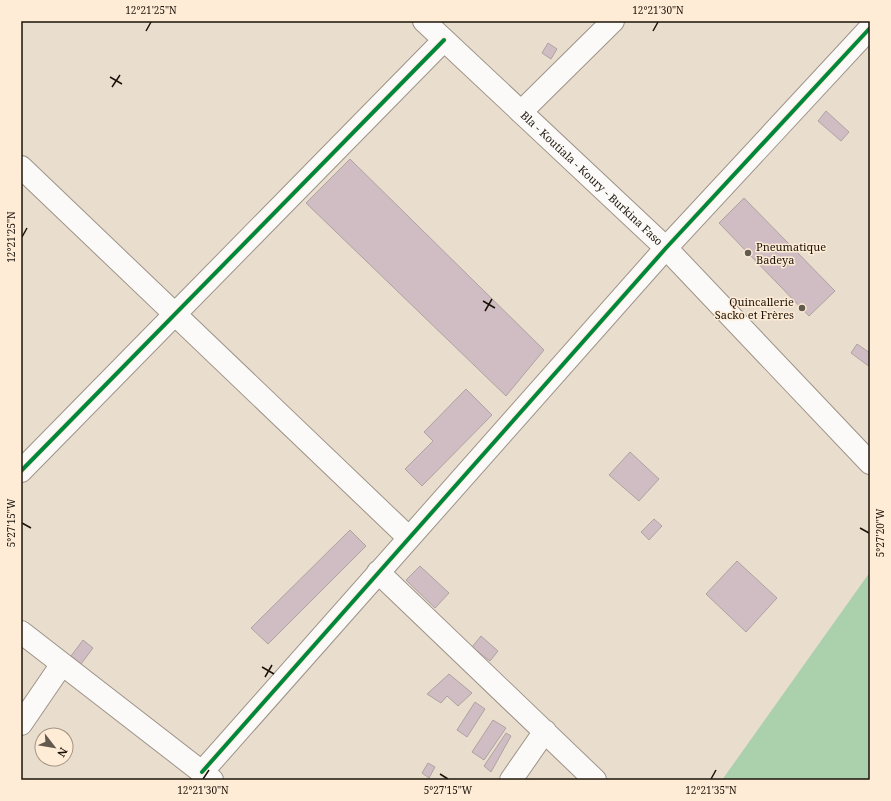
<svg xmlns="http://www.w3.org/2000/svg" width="891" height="801" font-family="'Noto Serif',serif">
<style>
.green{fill:#abd0ac}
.building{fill:#d0bdc4;stroke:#ada3a1}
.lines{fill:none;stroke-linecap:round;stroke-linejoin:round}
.minor-casing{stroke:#9d9488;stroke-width:24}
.major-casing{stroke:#9d9488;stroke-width:24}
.minor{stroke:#fcfaf8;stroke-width:22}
.major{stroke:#fcfaf8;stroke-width:22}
.cycleway-casing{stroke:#ffecd6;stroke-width:6}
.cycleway{stroke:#00873e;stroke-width:4}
.ticks{fill:none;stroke:#1b1309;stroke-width:1.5}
.poi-dot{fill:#635a4e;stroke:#ffecd6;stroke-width:1.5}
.labels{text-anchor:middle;stroke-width:3;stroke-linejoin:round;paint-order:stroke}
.street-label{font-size:11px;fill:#1b1309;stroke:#ffecd6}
.poi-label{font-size:11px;fill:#1b1309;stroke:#ffecd6;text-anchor:start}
.neatline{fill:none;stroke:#1b1309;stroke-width:1.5}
.ticks-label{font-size:10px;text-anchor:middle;fill:#1b1309}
</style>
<rect width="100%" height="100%" fill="#e9ddce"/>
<path class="green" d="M870 572V780H722Z"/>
<path class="building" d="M548 43 557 49 551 59 542 53Z
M826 111 849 132 841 141 818 121Z
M350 159 544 350 506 396 306 203Z
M744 198 835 291 809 316 719 223Z
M857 344 870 353V367L851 353Z
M466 389 492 415 422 486 405 469 433 441 424 432Z
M630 452 659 479 639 501 609 475Z
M654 519 662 526 649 540 641 532Z
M350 530 366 546 268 644 251 628Z
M737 561 777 598 746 632 706 594Z
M420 566 449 593 435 608 406 580Z
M481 636 498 651 490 661 472 647Z
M83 640 93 648 81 664 71 656Z
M449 674 472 693 458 706 447 696 441 703 427 694Z
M475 702 485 709 467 737 457 730Z
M493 720 506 728 484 760 472 752Z
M506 733 511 736 491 772 484 766Z
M428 763 435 767 429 778 422 773Z"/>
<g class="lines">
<g class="minor-casing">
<path id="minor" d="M521 112 613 21
M21 167 409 538
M21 471 444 40
M378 572 595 780
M21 632 212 780
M21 724 62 664
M202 772 666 248 870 28
M511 780 545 731"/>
</g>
<g class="major-casing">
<g id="major">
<path id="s1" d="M424 21 666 248 870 463"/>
</g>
</g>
<use href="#minor" class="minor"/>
<use href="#major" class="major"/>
<g class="cycleway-casing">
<path id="cycleway" d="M21 471 444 40
M202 772 666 248 870 28"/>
</g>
<use href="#cycleway" class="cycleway"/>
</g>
<path class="ticks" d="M146 31 151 22M653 31 658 22M110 77 122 84M112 87 120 75M22 237 27 228M483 301 495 308M485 311 492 299M22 523 31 528M860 528 869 533M262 667 274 674M265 677 272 665M440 774 448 779M203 779 209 770M711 779 716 770"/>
<g class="poi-dot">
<circle cx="748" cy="253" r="4"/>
<circle cx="802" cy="308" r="4"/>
</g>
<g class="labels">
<g class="street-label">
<text dy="4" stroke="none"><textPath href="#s1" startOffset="230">Bla - Koutiala - Koury - Burkina Faso</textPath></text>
</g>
<g class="poi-label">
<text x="756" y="251">Pneumatique<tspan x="756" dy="13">Badeya</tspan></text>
<text x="794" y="306" text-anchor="end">Quincallerie<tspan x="794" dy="13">Sacko et Frères</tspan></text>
</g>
</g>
<rect width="891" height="801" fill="none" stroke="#ffecd6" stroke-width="44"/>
<g transform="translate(54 747) rotate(121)"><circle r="19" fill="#ffecd6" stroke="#a49584"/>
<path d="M0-3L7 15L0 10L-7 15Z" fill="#635a4e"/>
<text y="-6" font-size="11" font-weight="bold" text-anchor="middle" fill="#1b1309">N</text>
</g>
<rect x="22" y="22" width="847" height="757" class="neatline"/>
<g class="ticks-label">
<text x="151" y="14">12°21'25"N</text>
<text x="658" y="14">12°21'30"N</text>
<text transform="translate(11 237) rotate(-90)" y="4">12°21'25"N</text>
<text transform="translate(11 523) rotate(-90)" y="4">5°27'15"W</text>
<text transform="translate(880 533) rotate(-90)" y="4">5°27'20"W</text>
<text x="203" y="794">12°21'30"N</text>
<text x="448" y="794">5°27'15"W</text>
<text x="711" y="794">12°21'35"N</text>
</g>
</svg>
